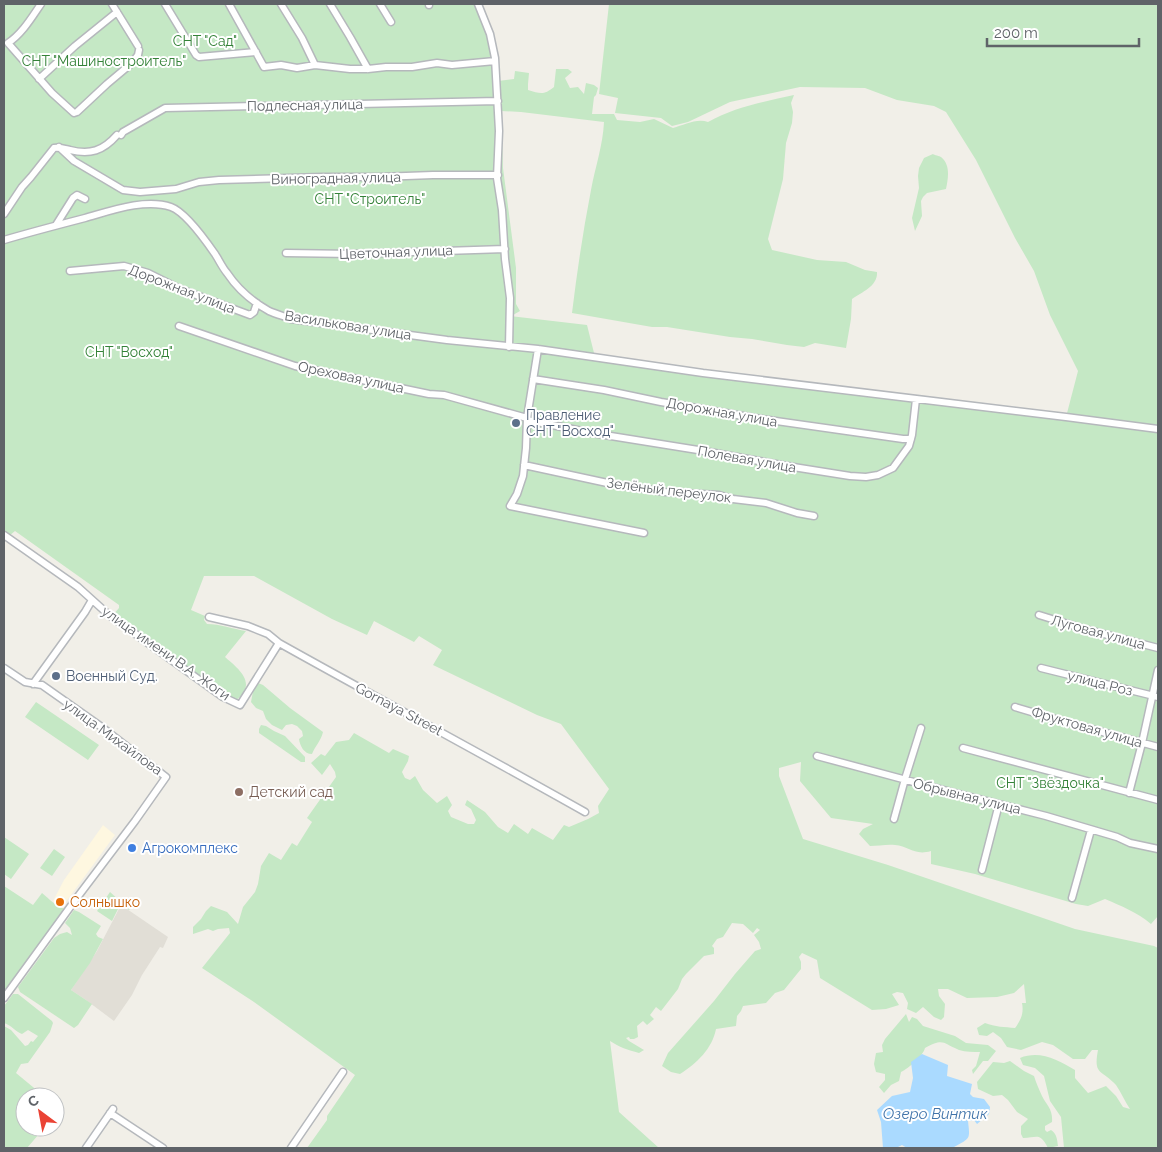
<svg xmlns="http://www.w3.org/2000/svg" width="1162" height="1152" font-family="Raleway,sans-serif">
<style>
.commercial{fill:#fef7e0}
.education{fill:#e1ded6}
.green{fill:#c5e8c5}
.water{fill:#aadaff}
.lines{fill:none;stroke-linecap:round;stroke-linejoin:round}
.minor-casing{stroke:#b5b8bc;stroke-width:9}
.minor{stroke:#fff;stroke-width:6}
.service-dot{fill:#5c6f8a;stroke:#fff;stroke-width:2}
.education-dot{fill:#8d6e63;stroke:#fff;stroke-width:2}
.shop-dot{fill:#3f7fe0;stroke:#fff;stroke-width:2}
.food-dot{fill:#e8710a;stroke:#fff;stroke-width:2}
.labels{text-anchor:middle;stroke-width:4;stroke-linejoin:round;paint-order:stroke}
.park-label{font-size:14px;fill:#348238;stroke:#fff}
.street-label{font-size:14px;fill:#5f6368;stroke:#fff}
.service-label{font-size:14px;fill:#4e5e75;stroke:#fff;text-anchor:start}
.education-label{font-size:14px;fill:#785e54;stroke:#fff;text-anchor:start}
.shop-label{font-size:14px;fill:#366cbe;stroke:#fff;text-anchor:start}
.food-label{font-size:14px;fill:#c56008;stroke:#fff;text-anchor:start}
.water-label{font-size:15px;font-style:italic;fill:#4174aa;stroke:#fff}
</style>
<rect width="100%" height="100%" fill="#f1efe8"/>
<path class="commercial" d="M103 825 115 835 60 910 53 901 64 880Z"/>
<path class="education" d="M121 905 168 937 163 948 160 947 142 975 132 995 114 1021 86 1000 71 990 97 951Z"/>
<path class="green" d="M4 4H478L495 58 497 178 510 316 587 325 595 357 1066 417 1078 371 1050 315 1034 271 1015 238 976 160 946 112 934 106 897 100 865 88 800 87 730 102 688 122 672 126 661 118 615 113 618 98 599 94 609 4H1158V916L1151 924C1137 912 1121 906 1105 899L1088 906 1076 904 975 874 931 864V851C914 856 909 846 895 845 887 844 878 846 870 846L859 834 863 829 873 824 831 818 800 781 801 762 779 768V776L803 839 888 865 1075 929 1154 946 1158 948V1148H1064L1061 1117 1050 1101 1044 1076 1035 1068 1023 1065 1020 1058C1040 1050 1058 1060 1075 1070V1078L1088 1093 1106 1086 1116 1096 1123 1107 1130 1109C1125 1102 1121 1092 1116 1085 1102 1069 1093 1076 1098 1050H1092L1085 1059H1073L1053 1045 1042 1042 1021 1050 1007 1047 1001 1038 993 1032 987 1036 979 1035 977 1028 985 1023C995 1027 1005 1027 1015 1028 1021 1020 1024 1013 1022 1003H1026L1024 984 1014 993 997 997 967 998 948 989H938L939 996 945 1004 944 1017 941 1020 934 1017 923 1007 916 1013 907 1009 908 1003 903 993 897 992 892 994 899 1005 886 1009 872 1010 820 978 817 960 802 953 799 957 801 962V969L784 990 775 993 766 1003 743 1006 741 1011 737 1016 736 1026 716 1029C712 1049 697 1063 680 1074L671 1072 662 1066 668 1053 714 1001 735 974 755 951 761 949 759 942 754 935 760 930 757 928 753 933 743 924 732 923 723 937 717 939 712 946 714 948V954L704 956 686 974 682 979 678 989 661 1011 656 1007 650 1015 654 1019 647 1025 643 1021 637 1026 638 1037 634 1039H630L629 1037 626 1038 629 1041 644 1050 639 1053C628 1050 619 1047 610 1041L619 1112 659 1148H307L327 1120V1116L355 1075 254 1002 202 968 230 933 229 928 218 929 213 931 208 929 193 934V927L201 919 206 911 211 906 227 912 238 924 243 907 255 892 258 884 261 866 269 853 281 860 292 843 297 846 312 822 307 818 336 777 335 772 330 764 322 775 311 763 321 754 325 756 336 742 349 740 354 733 389 753 393 749 409 756 408 761 402 772 405 778 410 780 415 776 423 790 437 803 447 796 452 805 448 811 451 817 468 824H474L476 820 471 809 465 805 467 800 485 812 498 827 508 833 514 824 528 834 532 828 553 840 564 825 569 827 588 819 599 813 598 806 609 789 561 724 537 715 433 665 442 650 419 636 414 642 374 621 367 635 332 619 254 576H204L191 610 205 616 204 620 207 624C220 624 233 629 246 631L225 657C234 665 252 678 244 691 243 695 238 698 236 701L228 697 112 616 119 608V605L15 531 9 536 4 532Z
M556 69H568L572 72 565 78 570 88 578 87 584 94 586 83 594 85 598 88 596 95 594 97 592 114H614L617 120 640 122 654 119 673 128C684 125 697 118 708 122 735 107 763 102 794 95L791 103 793 112 792 123 786 143 783 179 768 239 772 250 817 260 846 262 865 270 877 272C878 286 862 292 852 299L851 319 846 348 815 343 804 347 787 345 752 339 730 337 667 327H652L572 313C577 272 583 231 591 190 595 168 603 145 604 122L521 112 501 111 503 168 516 268V304L520 311 513 315H511L499 178 498 81 514 79 515 71 529 73 528 84V90C541 94 544 95 554 87Z
M933 154C934 155 940 156 941 157 951 165 948 179 946 189L927 193 923 197 921 201 922 216 915 231 912 218 919 188 918 176 919 168 924 158Z
M258 683 263 685 290 708 323 732C321 741 315 746 312 754 304 754 300 746 299 739L303 736 302 731 297 726 292 724 286 725 282 730 272 725 266 719 263 711 256 708 251 702 254 686Z
M36 702 99 745 88 760 25 717Z
M261 725 266 726 274 731 285 736 305 757V762H301L259 733V729Z
M4 837 29 854 11 879 4 874Z
M54 849 65 857 52 876 40 868Z
M4 886 33 905 42 893C49 899 56 906 65 909L4 992Z
M110 892 130 910H129L120 905 112 921 97 911Z
M74 910 79 912 101 926 96 934 98 937 103 939 90 963 71 990 92 1004 78 1025 74 1028 20 992 18 987 54 938 60 934 67 932 72 935 70 928 65 923Z
M13 994H18L52 1021 53 1023 50 1032 28 1063 21 1064 16 1073 45 1097H25V1127H45L27 1148H4V1026L11 1030 25 1046 28 1045 31 1041 33 1042 38 1036 28 1030 22 1034C16 1032 11 1025 4 1023V1006Z
M906 1014 909 1022 912 1017 917 1019 923 1026 955 1036 966 1043 988 1045 996 1051 988 1061H983L973 1074 972 1070 976 1066 980 1052C973 1052 966 1052 959 1050 942 1043 944 1038 925 1048 923 1056 909 1068 901 1072L899 1081 891 1085 884 1093 879 1087 885 1080V1074L876 1072 874 1064 876 1053 883 1052 882 1045 885 1039Z
M1010 1061 1024 1071 1034 1076C1036 1083 1039 1089 1042 1096 1047 1106 1053 1109 1052 1122L1045 1126V1130L1047 1132 1051 1130C1057 1134 1057 1139 1058 1146L1048 1148C1040 1133 1039 1137 1023 1138L1021 1134V1126L1028 1119 1017 1112 1008 1100 1002 1095 993 1096 978 1089 977 1082 993 1062 1004 1063Z"/>
<path class="water" d="M922 1054 948 1065 947 1076 972 1084 970 1094 973 1097 984 1099 990 1107 989 1114 977 1124 974 1120 968 1121C970 1139 971 1138 954 1147V1148H907L902 1145 896 1148H883L881 1122 877 1110 892 1096 910 1092 913 1078 911 1062Z"/>
<g class="lines">
<g class="minor-casing">
<path id="minor" d="M41 4C32 17 22 34 8 43L52 93 74 113 77 112 107 84 132 63 138 55 139 50
M112 4 138 46
M165 4 196 55 199 57 256 52
M229 4 264 67 281 65 297 68 315 65 350 69H368L386 67H412L437 63 452 65 495 61
M281 4 302 38 315 65
M330 4 350 37 368 69
M380 4 391 22
M429 4V5
M478 4 490 34 495 58 499 131 497 178 502 210 505 259 510 298 509 347
M39 79 75 46 117 12
M121 135 123 132 165 108 498 101
M59 147 74 161 123 190 140 192 176 189 199 182 219 180 322 177H379L433 175H498
M4 214 22 187 31 177 54 148C60 147 64 149 70 150 90 155 103 151 117 135
M56 225 73 198 77 195 85 199
M4 240C31 232 58 225 85 218 110 211 145 198 171 207 185 212 206 241 215 254 219 260 222 267 227 273 237 288 253 302 269 311 276 314 283 316 291 319L447 340 538 349 703 373 1066 417 1158 429
M286 253 353 254 505 249
M70 271 124 266 148 273 180 289 250 315 254 312 257 303
M179 326 295 366 429 394 444 395 527 418
M538 349 527 418 526 448 523 476 517 494 510 506 644 533
M533 379 604 390 661 402 755 418 903 439H911
M527 420 592 433 698 450 787 466 850 476 866 477 878 475 893 468 909 446 912 435 916 399
M524 465 612 484 665 492 719 495 733 499 766 503 797 513 814 516
M4 535 78 587 109 615 223 697 240 705 279 643
M1039 615 1081 628 1158 648
M209 617 248 626 268 634 279 643C381 700 484 755 585 812
M4 668 25 682 42 685 103 728 166 777 135 821 76 899 4 998
M1041 668 1158 697
M33 684 85 612 92 600
M1015 707 1062 721 1158 747
M963 748 1158 800
M817 756 951 792 1046 816 1117 837 1130 843 1158 849
M1129 793 1142 743 1158 670
M894 819 905 779 921 728
M982 870 999 804
M1072 898 1091 830
M110 1113 163 1148
M86 1148 113 1109
M291 1148 343 1072"/>
</g>
<use href="#minor" class="minor"/>
</g>
<g class="service-dot">
<circle cx="516" cy="423" r="5"/>
<circle cx="56" cy="676" r="5"/>
</g>
<circle class="education-dot" cx="239" cy="792" r="5"/>
<circle class="shop-dot" cx="132" cy="848" r="5"/>
<circle class="food-dot" cx="60" cy="902" r="5"/>
<g class="labels">
<g class="park-label">
<text x="205" y="46">СНТ "Сад"</text>
<text x="104" y="66">СНТ "Машиностроитель"</text>
<text x="370" y="204">СНТ "Строитель"</text>
<text x="129" y="357">СНТ "Восход"</text>
<text x="1050" y="788">СНТ "Звёздочка"</text>
</g>
<g class="street-label">
<text transform="translate(305 105) rotate(-1)" y="5">Подлесная улица</text>
<text transform="translate(336 178) rotate(-1)" y="5">Виноградная улица</text>
<text transform="translate(396 252) rotate(-2)" y="5">Цветочная улица</text>
<text transform="translate(182 289) rotate(21)" y="5">Дорожная улица</text>
<text transform="translate(348 325) rotate(9)" y="5">Васильковая улица</text>
<text transform="translate(351 377) rotate(12)" y="5">Ореховая улица</text>
<text transform="translate(722 412) rotate(10)" y="5">Дорожная улица</text>
<text transform="translate(747 459) rotate(10)" y="5">Полевая улица</text>
<text transform="translate(669 490) rotate(7)" y="5">Зелёный переулок</text>
<text transform="translate(1098 632) rotate(15)" y="5">Луговая улица</text>
<text transform="translate(166 653) rotate(35)" y="5">улица имени В.А. Жоги</text>
<text transform="translate(1100 683) rotate(14)" y="5">улица Роз</text>
<text transform="translate(399 709) rotate(28)" y="5">Gornaya Street</text>
<text transform="translate(1087 727) rotate(16)" y="5">Фруктовая улица</text>
<text transform="translate(113 737) rotate(36)" y="5">улица Михайлова</text>
<text transform="translate(967 796) rotate(14)" y="5">Обрывная улица</text>
</g>
<g class="service-label">
<text x="526" y="420">Правление<tspan x="526" dy="16">СНТ "Восход"</tspan></text>
<text x="66" y="681">Военный Суд.</text>
</g>
<g class="education-label">
<text x="249" y="797">Детский сад</text>
</g>
<g class="shop-label">
<text x="142" y="853">Агрокомплекс</text>
</g>
<g class="food-label">
<text x="70" y="907">Солнышко</text>
</g>
<g class="water-label">
<text x="935" y="1119">Озеро Винтик</text>
</g>
</g>
<rect width="1162" height="1152" fill="none" stroke="#5f6368" stroke-width="10"/>
<g transform="translate(40 1112) rotate(328)"><circle r="24" fill="#ffffff" stroke="#bfc1c3"/>
<path d="M0-4L9 19L0 12L-9 19Z" fill="#ea4335"/>
<text y="-8" font-size="14" font-weight="bold" text-anchor="middle" fill="#5f6368">С</text>
</g>
<path d="M987 38v8h152v-8" fill="none" stroke="#5f6368" stroke-width="2.5"/>
<text x="994" y="38" font-size="15" fill="#5f6368" stroke="#ffffff" stroke-width="4" paint-order="stroke">200 m</text>
</svg>
